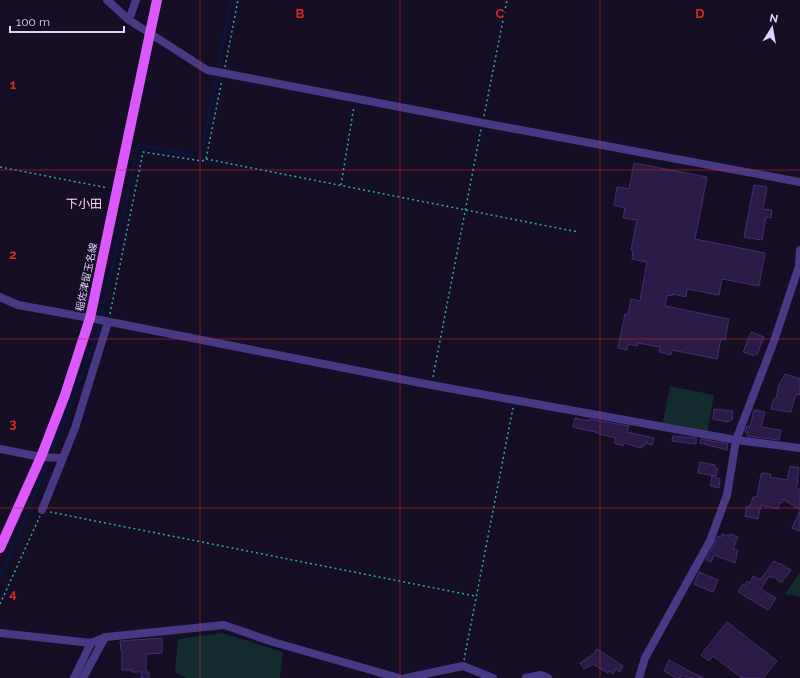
<svg xmlns="http://www.w3.org/2000/svg" width="800" height="678" font-family="Raleway,'Noto Sans JP',sans-serif">
<style>
.green{fill:#112b2f}
.lines{fill:none;stroke-linecap:round;stroke-linejoin:round}
.stream{stroke:#091543;stroke-width:2.5}
.building{fill:#2a1a46;stroke:#452c73}
.path{stroke:#2daab8;stroke-width:1.5;stroke-dasharray:2 3;stroke-linecap:butt}
.minor{stroke:#483985;stroke-width:8}
.major{stroke:#dc59ff;stroke-width:10}
.grid{fill:none;stroke:#d62828;stroke-width:1;stroke-opacity:0.55}
.labels{text-anchor:middle;stroke-width:3.5;stroke-linejoin:round;paint-order:stroke}
.street-label{font-size:10px;fill:#dfd2ff;stroke:#160e25}
.quarter-label{font-size:12px;fill:#ffd4e9;stroke:#160e25}
.grid-label{font-size:13px;text-anchor:middle;font-weight:bold;fill:#d62828;stroke:#160e25;stroke-width:3.5;stroke-linejoin:round;paint-order:stroke}
</style>
<rect width="100%" height="100%" fill="#160e25"/>
<path class="green" d="M670 386 714 395 707 434 662 426Z
M800 572V597L785 594Z
M222 633 283 652 280 678H186L175 672 178 639Z"/>
<g class="lines">
<path class="stream" d="M53 451 99 328 138 145 201 156 231 0
M0 578 48 463"/>
</g>
<path class="building" d="M634 163 707 177 695 239 765 253 759 286 722 279 719 295 687 289 686 297 673 294 672 296 667 295 665 306 729 319 725 340 721 339 717 359 672 350 671 355 659 352 660 347 638 343 637 346 628 344 627 350 618 348 625 314 628 315 631 299 640 301 647 262 632 259 633 251 631 250 637 220 623 218 625 208 614 205 617 187 629 189Z
M754 185 767 187 763 209 772 210 771 218 766 217 762 240 744 237Z
M751 332 764 337 757 355 755 354 754 356 743 352Z
M785 374 800 379V395L796 394 791 412H789L771 409 774 398 776 399 779 385Z
M714 409 733 411 732 420 729 421 728 422 713 419Z
M754 410 765 412 761 427 781 430 779 440 747 436 748 433 745 432 747 426 750 427Z
M575 418 589 421V419L629 426 627 432 654 438 652 445 645 443 644 446H642L641 448 624 443 623 446 614 443 616 438 599 434 595 432 573 427Z
M673 436 696 438V444L672 441Z
M701 439 728 444 727 450 700 443Z
M700 462 715 465V468L718 469 716 476 698 473Z
M790 466 799 468 797 480 798 481 796 487 800 490V510L783 499 782 503 780 502 778 509 761 505 758 519 745 516 747 506H750L753 497H757L761 474H763V473L771 474 770 477 787 480Z
M712 476 720 479 719 488 710 486Z
M800 511V531L792 528Z
M722 534 729 536 730 534 738 537 733 549 738 550 735 563 714 555 711 562 706 560 718 536 721 537Z
M774 561 779 564 780 563 791 570 781 583 773 576 772 578 769 576 761 589 776 598 768 610 738 592 743 584 745 585 747 581 750 583 753 576 760 580Z
M699 572 718 580 713 592 694 584Z
M727 622 777 661 763 678H742L713 656 709 661 701 655Z
M162 638V653L146 654V672H149V678H141L142 672H132V670H122V650H121L120 641Z
M597 649 623 666 620 672 616 669 613 674 609 671 608 673 593 664 584 669 580 663 594 654Z
M669 660 689 671 704 678H687L682 675 680 678H676L664 671Z"/>
<g class="lines">
<path class="path" d="M225 67 238 0
M484 116 507 0
M206 159 578 232
M0 167 108 188
M341 185 354 106
M110 314 143 152 202 161 206 159 222 80
M433 377 481 129
M50 512 475 596
M0 604 40 516
M464 660 513 408"/>
<path class="minor" d="M107 0 129 20 207 70 483 123 800 182
M129 20 136 0
M0 297 18 305 90 318 431 385 736 440 800 448
M0 449 41 457 63 458
M42 510 75 428 108 322
M0 633 91 643 106 637 224 625 273 642 399 678
M74 678 91 643
M83 678 105 637
M406 678 463 666 493 678
M526 678 541 675 548 678
M639 678 645 658 710 541 727 495 736 440 774 341 799 266 800 250"/>
<path class="major" d="M0 548 41 457 65 395 90 318 157 0"/>
</g>
<path class="grid" d="M200 0V678M400 0V678M600 0V678M0 170H800M0 339H800M0 508H800"/>
<g class="labels">
<g class="street-label">
<text transform="translate(86 277) rotate(-78)" y="4">稲佐津留玉名線</text>
</g>
<g class="quarter-label">
<text x="84" y="208">下小田</text>
</g>
</g>
<g class="grid-label">
<text x="300" y="18">B</text>
<text x="500" y="18">C</text>
<text x="700" y="18">D</text>
<text x="13" y="89">1</text>
<text x="13" y="259">2</text>
<text x="13" y="428">3</text>
<text x="13" y="598">4</text>
</g>
<g transform="translate(772 28) rotate(11)" stroke="#160e25" stroke-width="3" paint-order="stroke">
<path d="M0-3L7 15L0 10L-7 15Z" fill="#dfd2ff"/>
<text y="-6" font-size="11" font-weight="bold" text-anchor="middle" fill="#dfd2ff">N</text>
</g>
<path d="M10 26v6h114v-6" fill="none" stroke="#dfd2ff" stroke-width="2"/>
<text x="16" y="26" font-size="12" fill="#dfd2ff" stroke="#160e25" stroke-width="3" paint-order="stroke">100 m</text>
</svg>
